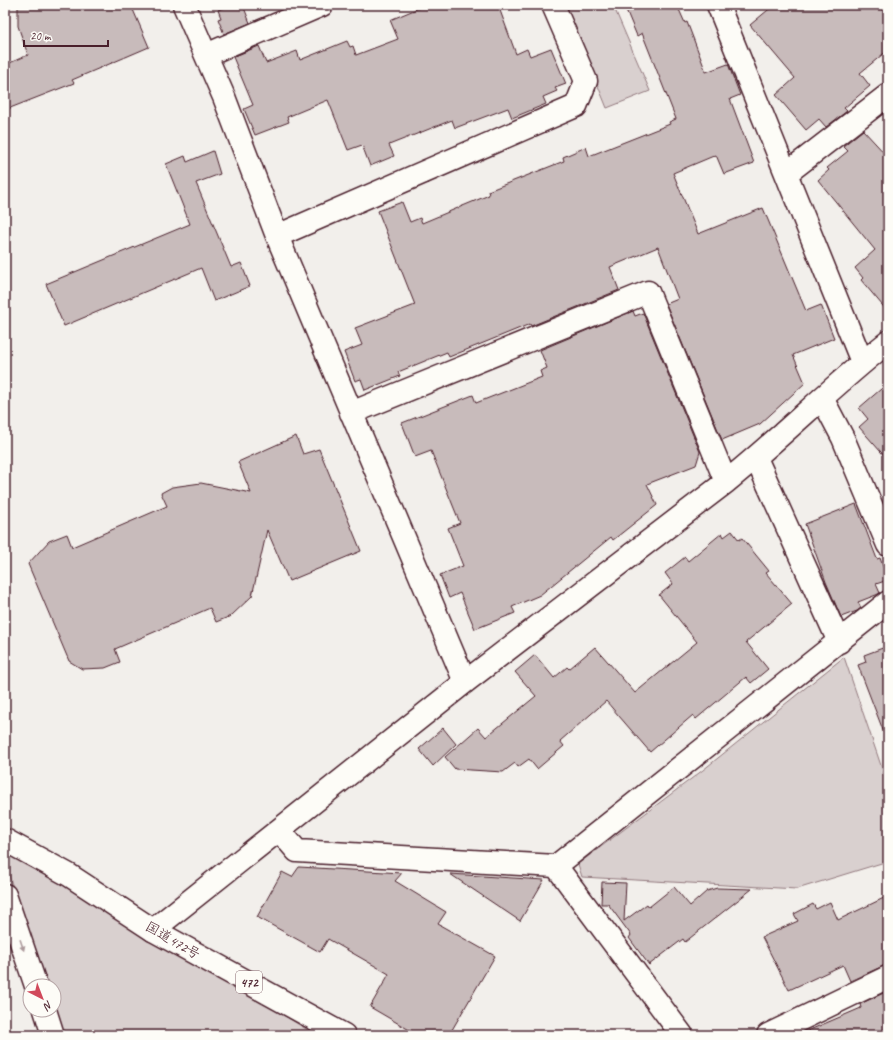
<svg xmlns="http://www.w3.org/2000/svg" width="893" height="1040" font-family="Caveat,'Klee One',sans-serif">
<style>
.green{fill:#d9d0cf;stroke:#92787d}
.building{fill:#c8bbbb;stroke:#4a1f2b}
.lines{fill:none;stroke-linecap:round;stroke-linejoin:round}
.minor-casing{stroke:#4a1f2b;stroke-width:25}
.highway-casing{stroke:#4a1f2b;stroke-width:25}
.minor{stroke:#fdfcf7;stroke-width:22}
.highway{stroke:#fdfcf7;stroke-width:22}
.oneway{fill:#ac999b}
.labels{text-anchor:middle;stroke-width:3.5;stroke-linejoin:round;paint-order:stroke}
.shield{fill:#fdfcf7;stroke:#806168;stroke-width:1}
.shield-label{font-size:13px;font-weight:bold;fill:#4a1f2b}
.street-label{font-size:14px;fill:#4a1f2b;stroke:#fdfcf7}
</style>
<rect width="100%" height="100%" fill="#f2efeb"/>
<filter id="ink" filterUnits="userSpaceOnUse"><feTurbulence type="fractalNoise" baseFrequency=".025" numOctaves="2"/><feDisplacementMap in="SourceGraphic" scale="8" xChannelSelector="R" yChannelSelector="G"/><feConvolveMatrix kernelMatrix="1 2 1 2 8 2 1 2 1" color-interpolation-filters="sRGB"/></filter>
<g filter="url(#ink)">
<path class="green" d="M565 5H613L650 91 607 108Z
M844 657 888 786V861L797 889 582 877 578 864 703 770Z
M5 844 316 1035H64L54 1006V986H47L5 864Z"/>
<path class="building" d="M18 5H131L149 47 72 80 74 83 5 110V65L28 55 18 26Z
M230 5H243L250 23 224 34 218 19 221 18 218 10Z
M426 5H498L516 54 527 49 530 56 551 48 566 84 555 88 557 91 543 97 546 104 512 118 508 108 455 128 452 120 389 145 394 156 370 166 362 145 348 150 328 100 287 117 289 122 255 135 244 109 253 105 233 57 259 46 266 63 297 51 300 60 347 41 350 47 353 46 356 55 398 39 390 20Z
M624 5H677L685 23 687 22 706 72 728 64 740 95 730 99 754 163 724 174 716 155 673 173 698 234 763 208 806 311 821 305 834 338 793 355 805 383 760 424 722 440 666 304 678 299 658 247 610 267 619 290 531 326 530 324 449 357 447 352 398 372 400 376 365 390 361 379 355 381 344 352 362 345 355 328 415 305 378 211 402 202 410 222 420 218 422 223 489 195 488 191 564 161 563 157 586 147 589 156 670 124 669 122 676 119 642 33 637 36Z
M774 5H888V50L860 73 870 86 844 108 847 111 826 127 819 119 806 130 776 95 795 78 750 25Z
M863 130 888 157V312L861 280 863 278 855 268 875 250 818 180 829 170 827 168 848 151 843 146Z
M213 151 220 174 196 183 231 267 241 263 250 286 214 301 201 268 64 326 46 284 190 224 166 164 185 156 187 162Z
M633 311 635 316 643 313 700 452 696 465 647 484 657 505 613 540 611 537 540 595 512 607 515 613 475 629 460 593 449 598 440 575 463 566 448 528 460 523 431 451 415 457 402 423 473 395 476 403 542 377 540 371 547 368 540 350Z
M888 383V460L859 427 868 419 859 408Z
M296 436 303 454 319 449 361 551 289 581 267 530 252 596 231 616 216 622 210 608 115 649 120 662 105 668 82 669 69 661 28 564 49 541 67 534 72 547 167 506 161 493 172 487 201 483 251 493 238 462Z
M856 504 877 559 880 558 888 580 876 584 880 593 876 595 858 602 861 608 857 611 841 617 826 582 805 524Z
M732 531 739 540 742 538 769 571 766 573 792 604 746 642 768 669 751 683 746 677 696 719 693 715 650 752 606 701 560 741 564 746 537 769 529 759 518 767 515 763 503 772 455 769 445 757 478 728 486 737 536 696 515 672 535 655 554 678 567 667 569 669 595 647 635 693 697 642 659 595 673 584 665 573 685 557 688 561 722 533 724 537Z
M888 646V737L886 738 858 665 866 662 864 655Z
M443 728 456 744 433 766 419 749Z
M299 867 402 873 395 881 446 912 438 924 495 956 449 1035H418L370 1007 389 974 328 939 320 952 257 917 282 872 292 877Z
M450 874 544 880 520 921Z
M602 882 626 883 624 921 647 904 649 907 674 887 690 906 707 891 717 888 752 889 685 942 683 939 649 965 629 938 631 935 608 904H601Z
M888 896V965L883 966 850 981 843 965 789 990 762 937 798 921 794 914 813 904 816 909 830 902 838 920Z
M888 991V1035H798L861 1008 860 1004Z"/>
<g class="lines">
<g class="minor-casing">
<path id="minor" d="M184 5 224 97 277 236 465 682
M718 5 862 362
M206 55 322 5
M787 173 888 95
M277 236 576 106 586 81 553 5
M822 398 843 438 888 545
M351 413 648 292 726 482
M756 458 839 642
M279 830 297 851 556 866 888 602
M556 866 682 1035
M5 895 36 986
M153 930 465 682 726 482C782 437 832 386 888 342
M45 1010 53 1035
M768 1035 888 977"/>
</g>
<g class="highway-casing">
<path id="highway" d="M5 840 69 875 153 930 344 1035"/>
</g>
<use href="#minor" class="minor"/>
<use href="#highway" class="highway"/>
</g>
<defs><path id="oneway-solid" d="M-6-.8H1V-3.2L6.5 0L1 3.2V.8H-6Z"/></defs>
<use class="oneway" href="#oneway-solid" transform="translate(22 945) rotate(71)"/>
</g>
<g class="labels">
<rect class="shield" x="236" y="971" width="26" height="22" rx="3"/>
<g class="shield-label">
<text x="249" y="987">472</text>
</g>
<g class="street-label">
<text transform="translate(173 940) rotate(30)" y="5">国道472号</text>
</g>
</g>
<rect width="893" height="1040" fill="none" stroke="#fdfcf7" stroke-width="20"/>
<rect x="10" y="10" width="873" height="1020" fill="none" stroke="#4a1f2b" stroke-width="1.5" filter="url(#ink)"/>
<g transform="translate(42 998) rotate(138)"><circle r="19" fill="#fdfcf7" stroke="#b5a4a5"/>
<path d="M0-3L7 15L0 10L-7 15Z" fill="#d1495b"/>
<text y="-6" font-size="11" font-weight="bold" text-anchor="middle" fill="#4a1f2b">N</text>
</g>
<path d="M24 40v6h84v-6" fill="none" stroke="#4a1f2b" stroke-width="2"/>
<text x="30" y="40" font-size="12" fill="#4a1f2b" stroke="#fdfcf7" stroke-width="3" paint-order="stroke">20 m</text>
</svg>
